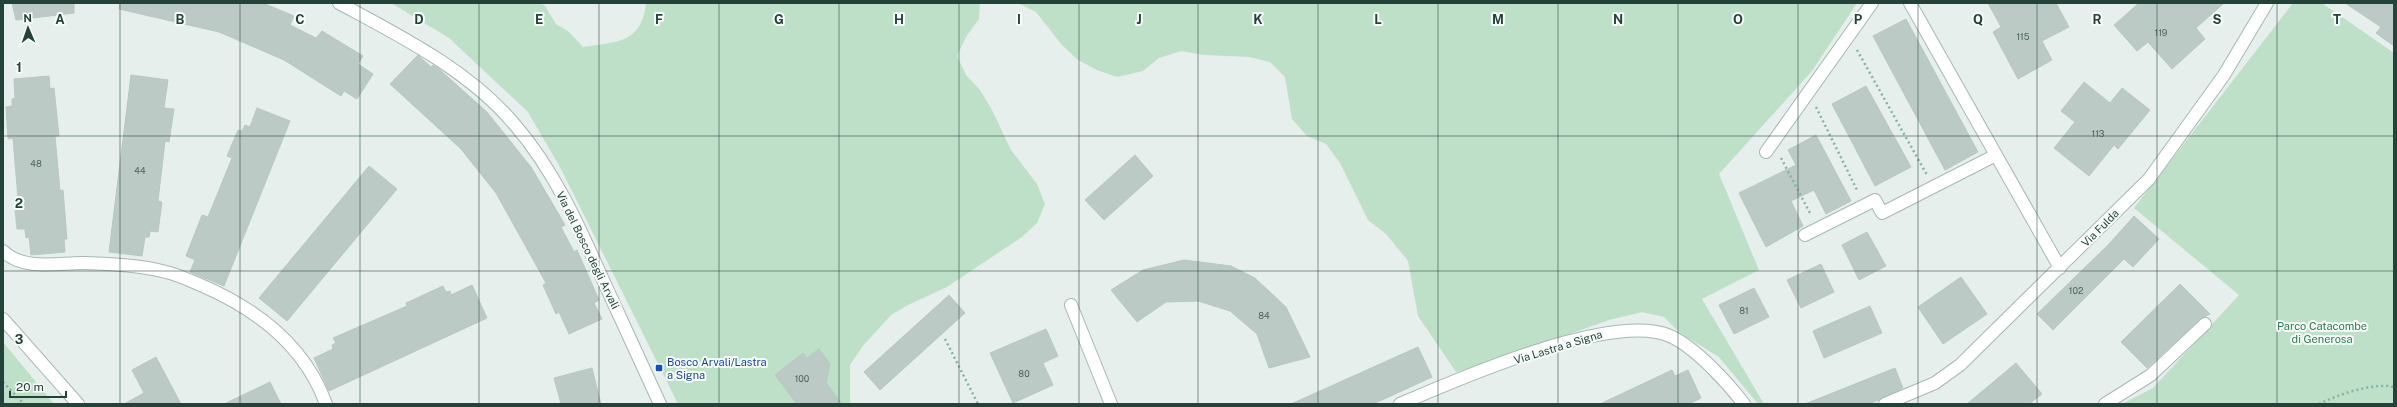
<svg xmlns="http://www.w3.org/2000/svg" width="2397" height="407" font-family="'Public Sans',sans-serif">
<style>
.green{fill:#bfe0c8}
.building{fill:#bbcac4;stroke:#b8c9c2}
.lines{fill:none;stroke-linecap:round;stroke-linejoin:round}
.minor-casing{stroke:#a8b8b2;stroke-width:14}
.path{stroke:#86b3a5;stroke-width:2.5;stroke-dasharray:2 3;stroke-linecap:butt}
.minor{stroke:#fff;stroke-width:12}
.grid{fill:none;stroke:#24423a;stroke-width:1;stroke-opacity:0.55}
.transit-dot{fill:#1a4fb4;stroke:#f7fbf9;stroke-width:1.5}
.labels{text-anchor:middle;stroke-width:4;stroke-linejoin:round;paint-order:stroke}
.number-label{font-size:9px;fill:#4a645c}
.street-label{font-size:11px;fill:#24423a;stroke:#f7fbf9}
.park-label{font-size:11px;fill:#2d7a4b;stroke:#f7fbf9}
.transit-label{font-size:11px;fill:#164399;stroke:#f7fbf9;text-anchor:start}
.grid-label{font-size:13px;text-anchor:middle;font-weight:bold;fill:#24423a;stroke:#f7fbf9;stroke-width:4;stroke-linejoin:round;paint-order:stroke}
</style>
<rect width="100%" height="100%" fill="#e6efeb"/>
<path class="green" d="M391 3H540L545 6 556 24 568 31 583 47C615 42 642 44 646 3H980L979 19 966 37 957 56 966 75 980 90 992 110 1011 150 1037 184 1045 204 1037 223 1022 237 947 287 908 305 891 315 862 347 850 365V404H678L561 169 528 112 449 38Z
M1018 3H1857L1812 71 1719 174 1759 270 1702 299 1764 404H1758L1719 357 1680 333 1664 317 1642 312 1609 320 1479 366 1456 372 1418 316 1408 261 1386 234 1368 220 1340 163 1326 144 1307 136 1292 119 1285 77 1270 62 1249 57 1204 55 1181 51 1159 58 1143 71 1117 77 1097 70 1078 60 1062 45 1036 12Z
M2293 3H2322L2394 53V404H2122L2153 388 2239 295 2134 208Z
M3 342 54 404H3Z"/>
<path class="building" d="M12 3H74V13L16 20Z
M120 3H263L294 16 290 25 316 38 322 31 363 56 358 64 373 74 357 99 344 91 341 96 284 60 219 32 119 9Z
M1988 3H2056L2069 27 2042 41 2052 60 2018 79 1993 32 2001 27Z
M2139 3H2224L2196 28 2205 39 2172 69 2148 42 2137 51 2114 25Z
M2345 3H2394V46L2376 33 2381 27Z
M1906 19 1978 152 1945 170 1873 36Z
M418 55 431 67 433 65 440 70 487 112 531 167 565 225 561 227 574 252 577 250 599 300 594 303 602 319 569 334 559 312 556 314 543 285 546 283 496 193 461 149 390 84Z
M131 75 168 80 164 108 174 109 169 142 165 141 158 201 162 202 158 232 150 231 149 237H145L142 256 109 252Z
M49 76 50 89 54 88 59 136H55L60 191 63 190 67 239H64L65 252 31 255 29 237 26 238 25 229H17L14 199H18L13 138 8 139 6 107 12 106V99L15 98 14 79Z
M2084 82 2110 103 2122 88 2150 110 2118 149 2114 145 2089 176 2054 148 2075 122 2061 111Z
M1866 86 1911 167 1875 186 1832 104Z
M257 108 290 121 224 286 190 272 195 260 186 256 202 215 208 217 232 158 227 156 238 130 242 131 245 125 250 127Z
M1816 135 1851 201 1826 214 1814 190 1791 201 1803 226 1766 247 1739 193 1796 165 1788 150Z
M1135 155 1153 176 1104 220 1085 200Z
M369 166 397 189 287 321 259 298Z
M2134 216 2159 239 2133 267 2124 259 2053 330 2037 314 2109 244Z
M1867 232 1886 266 1859 280 1842 245Z
M1184 260 1231 266 1255 278 1286 307 1310 357 1269 368 1257 334 1230 311 1198 301 1166 302 1137 322 1111 290 1143 270Z
M1821 264 1834 292 1801 308 1787 280Z
M1961 277 1987 314 1943 344 1918 307Z
M2180 284 2210 314 2200 319 2147 368 2121 342Z
M472 285 487 318 329 391 314 358 333 349 332 345 336 343 333 338 407 306 406 303 443 286 446 292 450 291 451 295Z
M1754 288 1769 317 1734 334 1719 305Z
M949 295 965 313 880 390 864 372Z
M1870 306 1882 333 1824 358 1813 331Z
M1046 329 1058 356 1043 363 1053 385 1013 403 990 353Z
M1418 347 1432 377 1382 400 1372 404H1291Z
M819 349 830 364 826 383 842 404H797L775 375 803 353 807 358Z
M156 357 181 404H124L144 393 132 370Z
M2016 363 2042 394 2029 404H1967Z
M592 368 601 404H561L554 378Z
M1895 368 1903 388 1879 400 1868 404H1805Z
M1672 370 1675 376 1688 370 1701 398 1689 404H1600Z
M270 382 281 404H224Z"/>
<g class="lines">
<g class="minor-casing">
<path id="minor" d="M339 3C400 36 469 70 515 125 554 170 579 226 603 280 622 321 641 363 660 404
M1910 3 2060 268
M1766 152 1872 3
M1805 235 1875 200 1882 213 1996 155
M3 251C24 271 57 263 82 263 109 264 140 265 166 272 179 275 191 281 203 286 258 310 305 346 326 404
M1071 305 1111 404
M3 319 78 404
M1400 404C1458 379 1613 311 1670 336 1695 347 1727 382 1744 404
M1885 404 1935 383 1960 365 2149 179 2224 75 2267 3
M2105 404 2151 375 2205 324"/>
</g>
<path class="path" d="M1857 50 1927 175
M1816 107 1858 192
M1781 158 1811 215
M945 339 978 404
M3 382 24 404
M2319 404C2337 395 2374 382 2394 387"/>
<use href="#minor" class="minor"/>
</g>
<path class="grid" d="M120 3V404M240 3V404M360 3V404M479 3V404M599 3V404M719 3V404M839 3V404M959 3V404M1079 3V404M1198 3V404M1318 3V404M1438 3V404M1558 3V404M1678 3V404M1798 3V404M1918 3V404M2037 3V404M2157 3V404M2277 3V404M3 136H2394M3 271H2394"/>
<rect class="transit-dot" x="655" y="364" width="8" height="8" rx="2"/>
<g class="labels">
<g class="number-label">
<text x="2161" y="36">119</text>
<text x="2023" y="40">115</text>
<text x="2098" y="137">113</text>
<text x="36" y="167">48</text>
<text x="140" y="174">44</text>
<text x="2076" y="294">102</text>
<text x="1744" y="314">81</text>
<text x="1264" y="319">84</text>
<text x="1024" y="377">80</text>
<text x="802" y="382">100</text>
</g>
<g class="street-label">
<text transform="translate(2100 228) rotate(-45)" y="4">Via Fulda</text>
<text transform="translate(588 250) rotate(64)" y="4">Via del Bosco degli Arvali</text>
<text transform="translate(1558 347) rotate(-17)" y="4">Via Lastra a Signa</text>
</g>
<g class="park-label">
<text x="2322" y="330">Parco Catacombe<tspan x="2322" dy="13">di Generosa</tspan></text>
</g>
<g class="transit-label">
<text x="667" y="366">Bosco Arvali/Lastra<tspan x="667" dy="13">a Signa</tspan></text>
</g>
</g>
<g class="grid-label">
<text x="60" y="24">A</text>
<text x="180" y="24">B</text>
<text x="300" y="24">C</text>
<text x="419" y="24">D</text>
<text x="539" y="24">E</text>
<text x="659" y="24">F</text>
<text x="779" y="24">G</text>
<text x="899" y="24">H</text>
<text x="1019" y="24">I</text>
<text x="1139" y="24">J</text>
<text x="1258" y="24">K</text>
<text x="1378" y="24">L</text>
<text x="1498" y="24">M</text>
<text x="1618" y="24">N</text>
<text x="1738" y="24">O</text>
<text x="1858" y="24">P</text>
<text x="1978" y="24">Q</text>
<text x="2097" y="24">R</text>
<text x="2217" y="24">S</text>
<text x="2337" y="24">T</text>
<text x="19" y="72">1</text>
<text x="19" y="208">2</text>
<text x="19" y="344">3</text>
</g>
<rect width="2397" height="407" fill="none" stroke="#24423a" stroke-width="8"/>
<g transform="translate(28 28) rotate(358)" stroke="#f7fbf9" stroke-width="3" paint-order="stroke">
<path d="M0-3L7 15L0 10L-7 15Z" fill="#24423a"/>
<text y="-6" font-size="11" font-weight="bold" text-anchor="middle" fill="#24423a">N</text>
</g>
<path d="M10 391v6h56v-6" fill="none" stroke="#24423a" stroke-width="2"/>
<text x="16" y="391" font-size="12" fill="#24423a" stroke="#f7fbf9" stroke-width="3" paint-order="stroke">20 m</text>
</svg>
